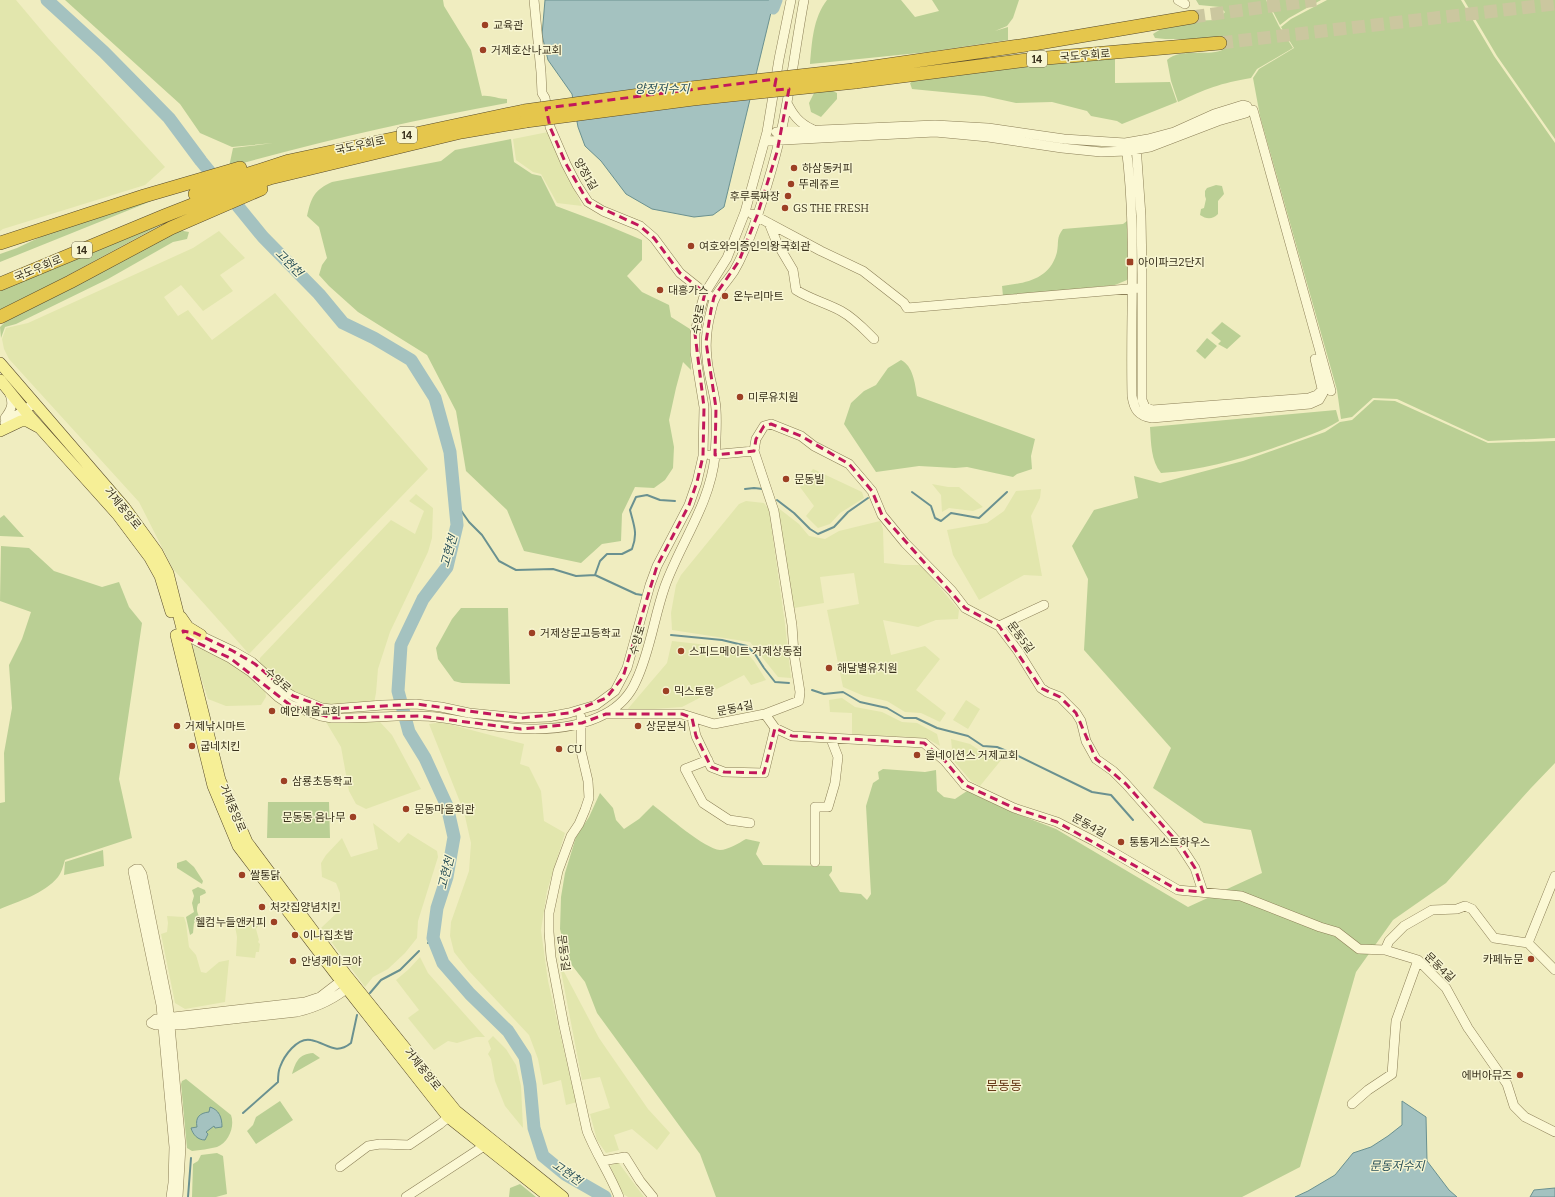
<svg xmlns="http://www.w3.org/2000/svg" width="1555" height="1197" font-family="Bitter,'Noto Sans KR',serif">
<style>
.farmland{fill:#e2e6ad}
.green{fill:#bacf94}
.water{fill:#a4c2c0;stroke:#6a9190}
.lines{fill:none;stroke-linecap:round;stroke-linejoin:round}
.stream{stroke:#6a9190;stroke-width:2}
.river{stroke:#a4c2c0;stroke-width:13}
.highway-tunnel{stroke:#cbc79f;stroke-width:13;stroke-dasharray:13 6;stroke-linecap:butt}
.minor-casing{stroke:#8b7f57;stroke-width:10}
.major-casing{stroke:#584b2c;stroke-width:12}
.highway-casing{stroke:#584b2c;stroke-width:14}
.minor{stroke:#fbf8d4;stroke-width:9}
.major{stroke:#f6ef96;stroke-width:11}
.highway{stroke:#e5c64c;stroke-width:13}
.highway-bridge-casing{stroke:#584b2c;stroke-width:14;stroke-linecap:butt}
.highway-bridge{stroke:#e5c64c;stroke-width:13}
.marked{fill:none;stroke:#c2185b;stroke-width:3;stroke-dasharray:8 5;stroke-linejoin:round}
.poi-dot{fill:#9d4024;stroke:#f7f5d1;stroke-width:1.5}
.labels{text-anchor:middle;stroke-width:3;stroke-linejoin:round;paint-order:stroke}
.shield{fill:#f7f5d1;stroke:#726c52;stroke-width:1}
.shield-label{font-size:10px;font-weight:bold;fill:#39311c}
.poi-label{font-size:11px;fill:#39311c;stroke:#f7f5d1;text-anchor:start}
.street-label{font-size:11px;fill:#39311c;stroke:#f7f5d1}
.water-label{font-size:12px;font-style:italic;fill:#2b525a;stroke:#f7f5d1}
.quarter-label{font-size:13px;fill:#683d19;stroke:#f7f5d1}
</style>
<rect width="100%" height="100%" fill="#f0edc0"/>
<path class="farmland" d="M0 0H16L48 38 165 167 145 185 3 229 0 231Z
M548 132 582 206 557 203 541 174 533 172 516 160 513 139Z
M219 231 245 258 220 275 233 291 203 311 181 285 164 297 178 316 188 310 212 340 275 293 428 469 249 654 173 569 139 502 9 359 4 349 2 339 6 328 28 323 193 248Z
M813 469 862 492 864 498 840 513 830 524 818 528 806 516 814 506 800 487Z
M932 484 948 487H959L983 507 973 511 949 508 942 512 941 495Z
M1041 489 1040 498 1031 516 1042 576 1024 575 979 600 953 555 947 530 987 523 1004 511 1016 491Z
M416 494 433 508 432 538 428 552 390 632 378 669 376 693 374 703 327 706 284 689 259 665 260 658 391 520 415 534 424 511 409 501Z
M746 501 764 503 769 510 785 624 791 678 778 677 750 642 672 630 671 613 676 585 681 575 739 504Z
M777 507 799 524 809 536 825 539 839 531 880 521 883 529 884 563 903 565H921L959 610 958 619 936 620 918 627 883 620 891 655 925 646 940 659 916 690 946 713 940 722 921 713 905 712 887 701 864 696 843 687 827 610 859 604 854 573 820 577 824 603 794 608Z
M672 641 743 649 754 661 766 680 751 685 744 675 682 707 626 711 667 663Z
M199 644 246 672 265 689 266 697 261 705 226 706 208 699 197 665 193 649 194 646Z
M842 698 855 707 882 712 902 722 917 723 937 734 940 746 926 738 852 734V713L830 712 829 700Z
M966 700 980 709 968 729 953 720Z
M326 722H380L392 735 421 789 366 809 356 804 349 791 341 747Z
M441 722 524 744 520 764 529 767 541 791 544 821 565 833 547 891 541 930 548 981 570 1077 577 1102 566 1105 561 1080 543 1085 538 1059 529 1035 469 971 454 952 450 936 451 922 469 871 471 843 464 812 429 724Z
M951 739 970 744 982 752 1002 759 980 786 971 781 953 760Z
M373 823 399 843 408 833 437 851 438 857 418 921 417 938 405 953 388 969 373 977 365 987 321 928 340 910V893L336 883 322 877 321 863 326 855 342 838 351 857 378 849Z
M167 916 184 917 186 923 189 947 196 955 201 972 206 973 219 962 229 960 225 1002 185 1009 175 1003 161 934 167 932 168 923Z
M259 925 256 929 259 940 258 942 260 944 259 952H256L255 958 236 956 237 937 235 926Z
M420 957 428 973 485 1037H476L457 1043 448 1041 434 1050 408 1018 419 1010 396 980 409 969Z
M562 968 599 1038 648 1109 670 1133 657 1150 632 1129 614 1135 619 1150 606 1153 597 1140 590 1114 610 1108 600 1077 582 1080 561 971Z
M493 1036 506 1049 516 1065 521 1086 523 1128 505 1106 495 1081 491 1059 488 1054 491 1049 488 1041Z
M618 1162 644 1197H628L623 1194 610 1166Z"/>
<path class="green" d="M65 0H443L444 6 471 50 482 96C490 95 498 99 507 99V103C414 120 320 141 229 167L233 148 273 143 232 147 200 133 180 104Z
M827 0H901L915 17 939 11 932 0H1019L1013 18 1007 26 995 31 1008 27V40L928 52 810 64C812 42 813 18 827 0Z
M1196 0H1266L1279 26 1293 48 1257 69 1251 78C1221 83 1205 89 1178 102L1171 81 1167 60C1181 46 1214 59 1227 47L1226 41 1221 39H1165L1155 38 1153 34 1164 27 1190 21 1214 20 1221 17 1225 12 1220 7 1199 5Z
M1267 0H1321L1289 18 1280 25Z
M1327 0H1461L1494 56 1555 143V438L1488 441 1397 399 1373 398 1352 417 1341 419 1337 390 1260 116 1253 78 1259 69 1294 48 1281 27 1291 19Z
M1464 0H1555V139L1497 56Z
M1089 58 1115 59V83L1170 82 1177 102 1122 124 1117 121 1091 116 1087 111 1052 102 1016 103 984 96 912 89 910 83 916 78Z
M813 91H833L837 93V99L821 117 811 112 809 103 814 93Z
M511 139 514 162 532 174 541 176 556 206 604 224 642 240V260L627 276 642 292 669 305 671 317 690 329 691 370 683 362 676 388 669 420 674 447 673 468 665 480 654 488 635 487 622 514 621 541 602 544 581 563 524 551 507 510 466 471 456 411 427 355 358 312 329 286 319 275 322 265 327 258 319 227 307 216C311 198 314 190 332 182L441 161 455 150Z
M1216 185 1222 186 1224 194 1218 201V214C1212 220 1206 219 1200 215L1201 209 1204 208 1206 199 1205 196V191L1207 188Z
M154 199V200L0 262V254L17 248 51 232Z
M168 221 0 312V287Z
M1127 221 1130 276 1127 280 1115 285 1003 296 1002 286C1025 283 1050 280 1057 252 1059 242 1056 238 1063 229L1123 224Z
M178 230 189 232 187 239 173 242 108 279 16 324 5 327 1 338 0 327 6 321Z
M1222 322 1241 336 1227 349 1218 344 1221 341 1211 333Z
M1207 338 1217 346 1205 359 1196 351Z
M901 360C913 366 915 383 917 396L1035 439 1031 456 1032 469 1017 474 1013 477 967 467 955 468 919 466 876 472 844 424 851 403 864 391 876 385 888 368Z
M1374 400 1395 401 1488 443 1555 441V763L1531 788 1446 883 1393 920 1356 972 1300 1167 1242 1197H716L700 1154 597 1013 585 982 567 959 560 929 561 897 565 873 576 837 589 817 600 793 613 808 616 820 624 829 639 819 653 805C666 815 705 849 720 850 728 850 739 843 746 839L760 842 756 854 763 865 832 866V871L829 875 840 892 861 894 867 900 871 894 866 806 873 783 879 779 878 772 883 769 925 772 936 770 937 791 944 797 955 799 967 791 1012 812 1056 829 1188 907 1262 873 1251 830 1204 823 1153 788 1171 748 1084 650 1088 579 1072 546 1094 510 1138 498 1134 476 1160 483 1243 461 1325 432 1340 422 1352 420Z
M1336 410 1339 421C1322 432 1303 437 1285 444 1245 458 1204 470 1161 473 1151 461 1151 443 1150 427Z
M4 515 24 537 0 536V518Z
M1 546 29 548 54 571 102 587 119 582 129 607 142 623 119 779 132 838 65 860C63 866 62 872 58 877 44 894 19 901 0 909V803L5 802 4 753 12 708 9 665 22 639 31 612 0 601Z
M461 608H508L510 684 462 683 454 681 438 659 436 648 452 619Z
M268 802H329L330 838H267Z
M103 850 104 866 64 875 65 862Z
M186 860 194 867 203 881 202 884 177 868V863Z
M198 887 205 890 206 893 200 896V903L198 904C196 910 197 912 200 918L194 923 193 933 190 935 186 917 194 912 192 903 194 896 192 890Z
M313 1053 320 1058 292 1074C296 1061 299 1054 313 1053Z
M186 1079 231 1115C235 1126 229 1142 217 1147 209 1149 200 1150 192 1151L187 1148 181 1084 182 1081Z
M280 1101 293 1120 256 1144 247 1131 253 1125 256 1117Z
M217 1153 223 1156 227 1194 216 1197H192L193 1164 198 1161 201 1155Z
M520 1184 536 1197H509L510 1188Z"/>
<path class="water" d="M545 0H774L724 207 713 215 694 217 652 209 626 194 601 161 585 146 578 127 572 94 548 60 542 35Z
M1402 1101 1426 1117 1427 1161 1449 1190 1457 1197H1295L1308 1191 1335 1175 1353 1153 1371 1147 1388 1136 1402 1125Z
M210 1107C219 1110 222 1117 222 1127L215 1128 214 1126 206 1132 208 1134 205 1140C198 1140 193 1135 191 1128L197 1127C195 1117 200 1113 209 1112Z
M1555 1188V1197H1530L1534 1190Z"/>
<g class="lines">
<path class="stream" d="M745 489 754 488 763 489
M912 492 931 506 935 518 941 521 951 513 979 518 1007 492
M777 500 794 513 810 529 818 534 834 527 848 512 868 498
M455 502 469 522 482 535 499 561 516 570 553 569 576 576 595 575 636 594 642 595
M595 575 600 561 607 554H622L632 549C638 533 634 526 630 510L636 497 647 495 660 500 675 501
M671 635 722 640 747 646 755 654 764 668 775 682 789 683
M812 690 824 694 843 692 860 702 887 708 904 718H916L937 728 968 736 983 746 997 747 1014 754 1092 792 1111 795 1133 820
M428 943 433 938
M370 993 381 980 400 970 419 951
M243 1113 278 1082C278 1077 278 1072 280 1067 284 1056 297 1037 311 1040 327 1043 335 1056 351 1043L357 1015
M188 1197 191 1158"/>
<path class="river" d="M47 0 104 52 169 118 201 161 263 237 319 294 343 323 374 338 411 360 435 398 450 452 457 525 447 567 423 599 401 645 398 691 409 732 425 758 447 806 454 837 447 877 437 908 433 938 443 963 470 994 508 1031 525 1057 530 1085 534 1128 543 1156 565 1174 605 1197
M773 8 776 0"/>
<path class="highway-tunnel" d="M1192 17 1316 0
M1220 43 1555 4"/>
<g class="minor-casing">
<path id="minor" d="M534 0 541 72 542 93 545 98 550 127 566 164 577 185 588 202 603 211 640 226 654 238 680 273 705 293 710 296
M1178 0 1185 4
M787 103C793 115 799 123 812 129
M1253 110 1331 391
M765 141 935 132 988 137 1062 148 1101 152 1127 151 1150 147 1218 121 1246 113 1248 109 1247 106 1243 105 1214 114 1174 132 1148 139 1125 143 1064 139 988 128 935 125 776 132
M1136 145 1141 216 1142 274V400L1145 407 1152 410 1309 398 1317 395 1320 392
M1126 146C1137 229 1130 313 1132 396 1134 409 1138 416 1152 418L1310 404 1319 400 1323 393 1315 359
M752 214 821 251 863 271 904 303 907 308 1139 288
M769 223 777 243 793 270 796 290C810 299 826 303 841 311 854 318 864 329 874 339
M5 418C12 409 14 403 9 392
M5 423 35 403
M754 451 756 439 764 426 771 424 801 436 814 446 849 464 872 491 882 515 905 543 952 591 965 608 999 626 1018 651 1041 688 1047 692 1060 697 1076 713 1081 721 1086 741 1096 759 1113 771 1126 784 1180 845 1195 868 1203 892
M710 455 754 451 774 511 792 625 794 654 800 692 799 701 765 714
M999 626 1044 605
M195 633 233 651 252 662 283 690 293 696 322 708 331 709 383 705 416 704 441 707 469 713 521 718 548 717 569 713 596 705 615 691 627 668 650 585 657 566 689 505 697 482 703 456 704 407 695 352V334L699 313 705 293 727 258 745 212 767 132 779 59 791 0
M178 638 189 637 230 658 251 672 278 697 290 705 321 716 332 718C361 719 391 715 420 716 436 716 451 719 466 722 511 729 563 736 605 714 618 707 630 695 636 681 650 652 654 617 665 586 681 542 710 504 715 456 716 441 717 424 716 409 715 392 708 375 707 358 705 342 707 326 711 311 714 293 724 286 734 271 744 254 752 232 758 214 767 186 776 157 782 128 791 86 796 43 804 0
M606 714H682L714 724 765 714 775 728 792 736 924 743 945 761 965 785 1014 808 1057 822 1094 841 1178 890 1241 896 1320 927 1337 932 1359 949 1385 950 1418 960 1446 988 1468 1028 1507 1084 1514 1106 1525 1117 1555 1132
M581 717V751L588 781 589 798 585 810 579 824 571 836 558 871 549 913V932L551 957 564 1026 587 1131C596 1154 610 1174 619 1197
M692 718 696 736 711 767 724 772 764 773 775 728
M708 760 685 769 703 803 729 820 750 823
M815 862V807H828L835 783 838 757 831 739
M1528 943 1555 876
M1385 950 1389 941 1404 926 1432 910 1457 909 1465 906 1472 909 1494 938 1528 943 1555 970
M346 977 320 997 305 1002 156 1019 151 1023 156 1025H180L297 1012C318 1007 335 999 351 985
M1352 1104 1368 1090 1392 1074 1396 1021 1418 960
M602 1161 625 1157 640 1181 653 1197
M340 1167 368 1146 380 1144 409 1145 440 1124 452 1114
M171 1197 173 1183 174 1147 161 1005 134 876 133 871 136 869H139L142 874 168 1004 181 1146 178 1197
M406 1197 484 1146 487 1141"/>
</g>
<g class="major-casing">
<path id="major" d="M0 363 125 508 157 552 168 573 220 780 247 842 347 976 456 1111 563 1197
M0 380 31 418 117 514 150 558 160 576 171 612
M0 431 21 421H27L38 427
M181 617 188 627 201 635
M176 635 213 786 238 846 341 981 448 1117 549 1197"/>
</g>
<g class="highway-casing">
<path id="highway" d="M853 70 1033 44 1192 17
M855 82 1035 59 1220 43
M195 194 230 180 289 161 524 111
M0 243 144 196 240 168
M0 284 164 216 220 194 270 178 461 132 526 121
M0 317 70 282 171 228 261 189"/>
</g>
<use href="#minor" class="minor"/>
<use href="#major" class="major"/>
<use href="#highway" class="highway"/>
<g class="highway-bridge-casing">
<path id="highway-bridge" d="M524 111 691 88 853 70
M526 121 693 99 855 82"/>
</g>
<use href="#highway-bridge" class="highway-bridge"/>
</g>
<path class="marked" d="M776 79 774 90 789 89 777 152 757 216 739 261 714 297 711 310 706 342 716 408 715 455 754 451 756 439 764 426 771 424 801 436 849 464 872 491 882 515 965 608 999 626 1041 688 1060 697 1076 713 1096 759 1126 784 1180 845 1195 868 1203 892 1178 890 1057 822 1014 808 965 785 945 761 924 743 792 736 775 728 764 773 724 772 711 767 696 736 692 718 682 714H606L582 723 521 729 420 716 332 718 290 705 230 658 185 637 183 631 195 633 233 651 255 664 293 696 331 709 416 704 521 718 569 713 606 698 623 677 657 566 689 505 697 482 703 456 704 407 695 334 705 293 680 273 654 238 640 226 588 202 566 164 550 127 546 108Z"/>
<g class="poi-dot">
<circle cx="485" cy="25" r="4"/>
<circle cx="483" cy="50" r="4"/>
<circle cx="794" cy="168" r="4"/>
<circle cx="791" cy="184" r="4"/>
<circle cx="788" cy="196" r="4"/>
<circle cx="785" cy="208" r="4"/>
<circle cx="691" cy="246" r="4"/>
<rect x="1126" y="258" width="8" height="8" rx="2"/>
<circle cx="660" cy="290" r="4"/>
<circle cx="725" cy="296" r="4"/>
<circle cx="740" cy="397" r="4"/>
<circle cx="786" cy="479" r="4"/>
<circle cx="532" cy="633" r="4"/>
<circle cx="681" cy="651" r="4"/>
<circle cx="829" cy="668" r="4"/>
<circle cx="666" cy="691" r="4"/>
<circle cx="272" cy="711" r="4"/>
<circle cx="177" cy="726" r="4"/>
<circle cx="638" cy="726" r="4"/>
<circle cx="192" cy="746" r="4"/>
<circle cx="559" cy="749" r="4"/>
<circle cx="917" cy="755" r="4"/>
<circle cx="284" cy="781" r="4"/>
<circle cx="406" cy="809" r="4"/>
<circle cx="353" cy="817" r="4"/>
<circle cx="1121" cy="842" r="4"/>
<circle cx="242" cy="875" r="4"/>
<circle cx="262" cy="907" r="4"/>
<circle cx="274" cy="922" r="4"/>
<circle cx="295" cy="935" r="4"/>
<circle cx="1531" cy="959" r="4"/>
<circle cx="293" cy="961" r="4"/>
<circle cx="1520" cy="1075" r="4"/>
</g>
<g class="labels">
<g class="shield">
<rect x="1027" y="51" width="20" height="16" rx="3"/>
<rect x="397" y="127" width="20" height="16" rx="3"/>
<rect x="72" y="242" width="20" height="16" rx="3"/>
</g>
<g class="shield-label">
<text x="1037" y="63">14</text>
<text x="407" y="139">14</text>
<text x="82" y="254">14</text>
</g>
<g class="poi-label">
<text x="493" y="29">교육관</text>
<text x="491" y="54">거제호산나교회</text>
<text x="802" y="172">하삼동커피</text>
<text x="799" y="188">뚜레쥬르</text>
<text x="780" y="200" text-anchor="end">후루룩짜장</text>
<text x="793" y="212">GS THE FRESH</text>
<text x="699" y="250">여호와의증인의왕국회관</text>
<text x="1138" y="266">아이파크2단지</text>
<text x="668" y="294">대흥가스</text>
<text x="733" y="300">온누리마트</text>
<text x="748" y="401">미루유치원</text>
<text x="794" y="483">문동빌</text>
<text x="540" y="637">거제상문고등학교</text>
<text x="689" y="655">스피드메이트 거제상동점</text>
<text x="837" y="672">해달별유치원</text>
<text x="674" y="695">믹스토랑</text>
<text x="280" y="715">예안세움교회</text>
<text x="185" y="730">거제낚시마트</text>
<text x="646" y="730">상문분식</text>
<text x="200" y="750">굽네치킨</text>
<text x="567" y="753">CU</text>
<text x="925" y="759">올네이션스 거제교회</text>
<text x="292" y="785">삼룡초등학교</text>
<text x="414" y="813">문동마을회관</text>
<text x="345" y="821" text-anchor="end">문동동 음나무</text>
<text x="1129" y="846">통통게스트하우스</text>
<text x="250" y="879">쌀통닭</text>
<text x="270" y="911">처갓집양념치킨</text>
<text x="266" y="926" text-anchor="end">웰컴누들앤커피</text>
<text x="303" y="939">이나집초밥</text>
<text x="1523" y="963" text-anchor="end">카페뉴문</text>
<text x="301" y="965">안녕케이크야</text>
<text x="1512" y="1079" text-anchor="end">에버아뮤즈</text>
</g>
<g class="street-label">
<text transform="translate(1085 55) rotate(-5)" y="4">국도우회로</text>
<text transform="translate(360 145) rotate(-12)" y="4">국도우회로</text>
<text transform="translate(586 174) rotate(60)" y="4">양정1길</text>
<text transform="translate(38 268) rotate(-23)" y="4">국도우회로</text>
<text transform="translate(698 319) rotate(-80)" y="4">수양로</text>
<text transform="translate(123 508) rotate(51)" y="4">거제중앙로</text>
<text transform="translate(1021 637) rotate(53)" y="4">문동5길</text>
<text transform="translate(637 640) rotate(-74)" y="4">수양로</text>
<text transform="translate(278 680) rotate(41)" y="4">수양로</text>
<text transform="translate(735 708) rotate(-11)" y="4">문동4길</text>
<text transform="translate(233 808) rotate(67)" y="4">거제중앙로</text>
<text transform="translate(1089 825) rotate(28)" y="4">문동4길</text>
<text transform="translate(564 953) rotate(83)" y="4">문동3길</text>
<text transform="translate(1440 967) rotate(44)" y="4">문동4길</text>
<text transform="translate(423 1069) rotate(51)" y="4">거제중앙로</text>
</g>
<g class="water-label">
<text x="662" y="93">양정저수지</text>
<text transform="translate(289 263) rotate(45)" y="4">고현천</text>
<text transform="translate(449 551) rotate(-74)" y="4">고현천</text>
<text transform="translate(446 873) rotate(-76)" y="4">고현천</text>
<text x="1397" y="1170">문동저수지</text>
<text transform="translate(567 1173) rotate(35)" y="4">고현천</text>
</g>
<g class="quarter-label">
<text x="1004" y="1090">문동동</text>
</g>
</g>
</svg>
